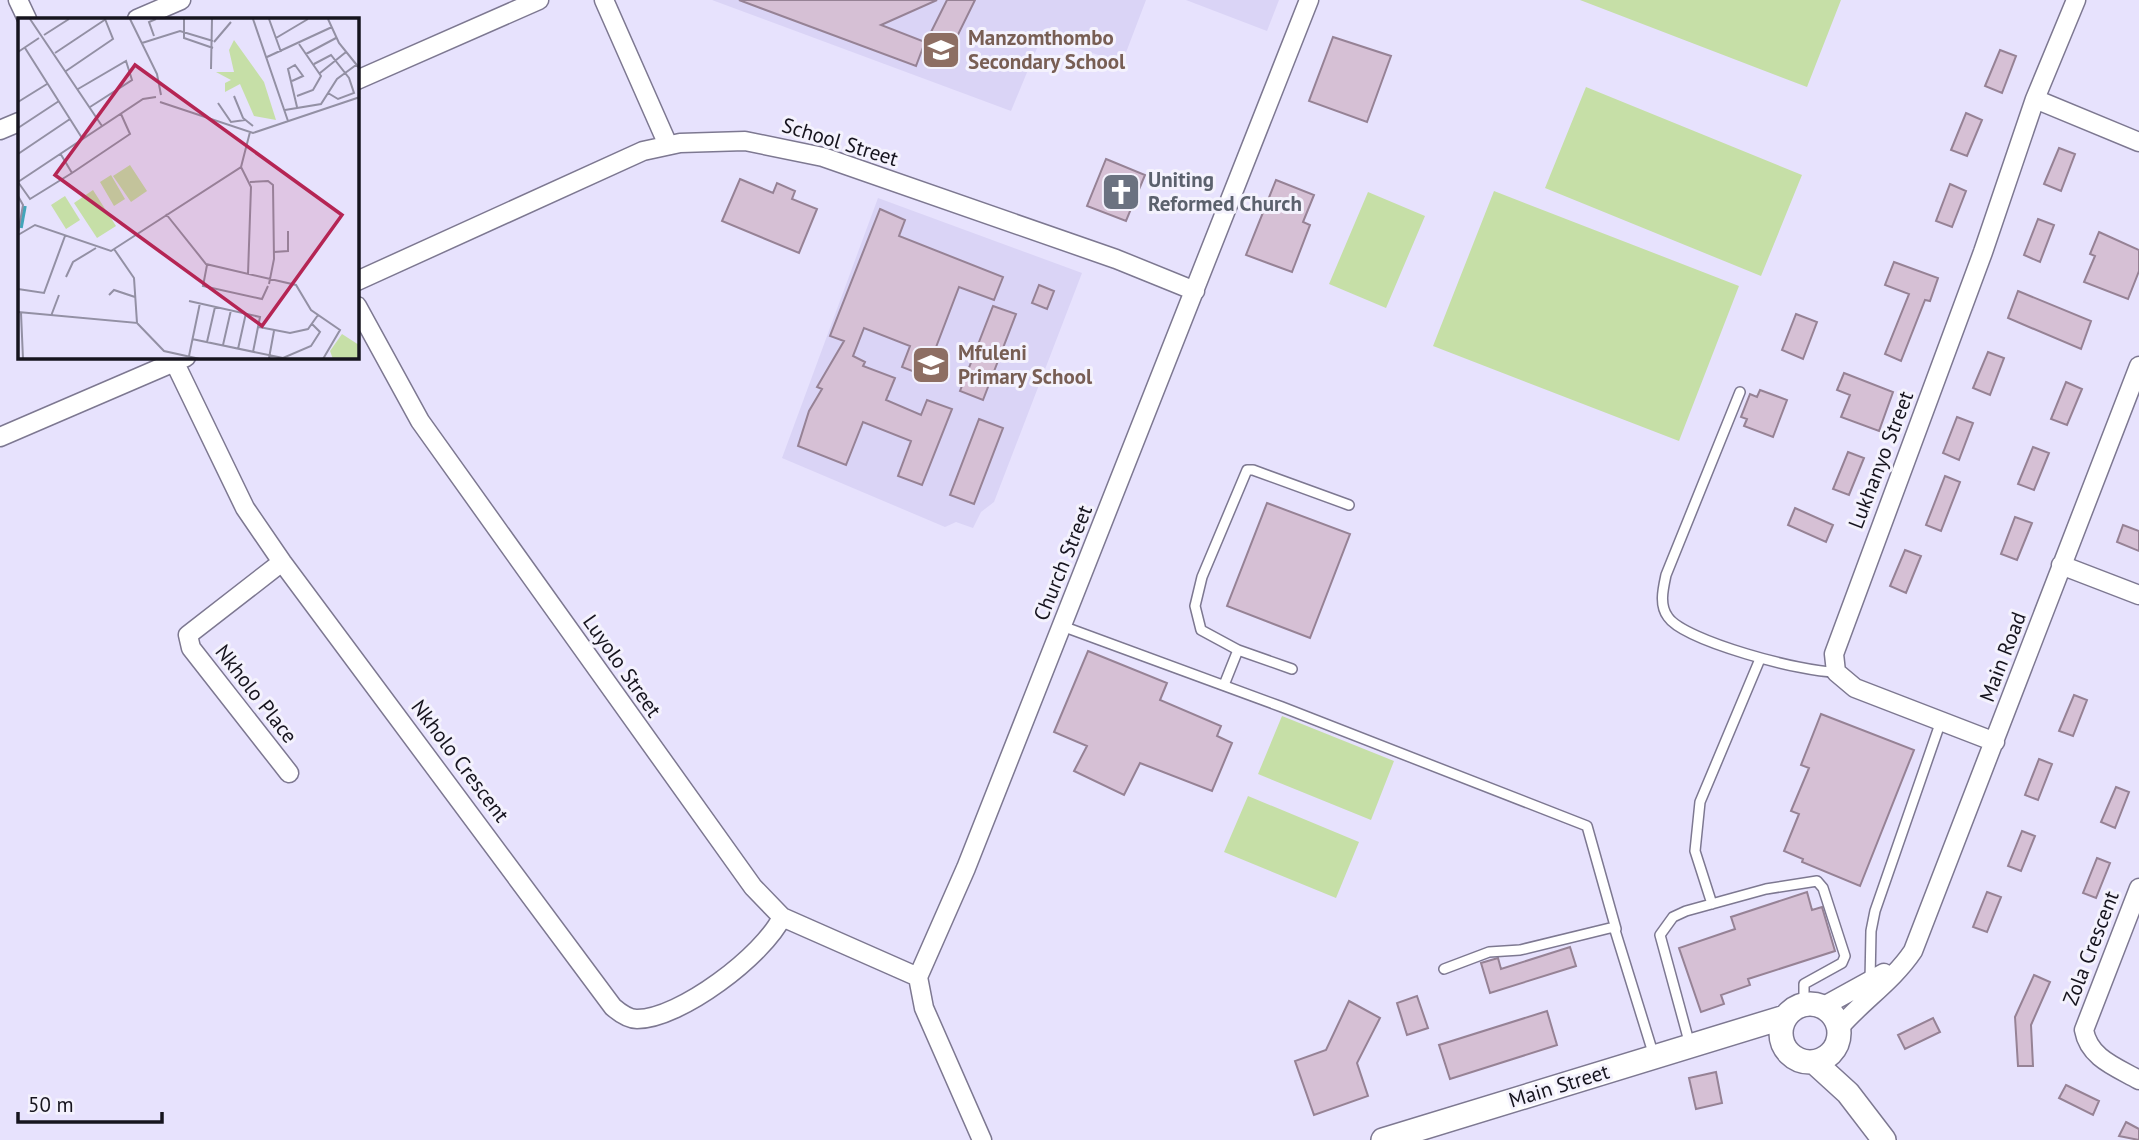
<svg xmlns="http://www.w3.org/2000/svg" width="2139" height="1140" font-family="'PT Sans',sans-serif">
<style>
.built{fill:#dad4f6}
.green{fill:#c6dfa7}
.building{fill:#d6c0d5;stroke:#968295;stroke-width:2}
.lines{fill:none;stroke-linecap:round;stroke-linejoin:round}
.service-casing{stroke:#7d7891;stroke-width:12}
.minor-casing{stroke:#7d7891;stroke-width:21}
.tertiary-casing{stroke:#7d7891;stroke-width:26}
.service{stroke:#fff;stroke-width:9}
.minor{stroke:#fff;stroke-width:18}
.tertiary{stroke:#fff;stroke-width:23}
.labels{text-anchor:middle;stroke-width:6;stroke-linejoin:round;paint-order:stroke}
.education-label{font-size:21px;font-weight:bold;fill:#785e54;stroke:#f4f2fd;text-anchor:start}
.street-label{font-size:21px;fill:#16141e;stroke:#f4f2fd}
.worship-label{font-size:21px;font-weight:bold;fill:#5b616d;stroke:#f4f2fd;text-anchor:start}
.inset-river{fill:none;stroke:#42a5ba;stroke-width:3.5}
.inset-road{fill:none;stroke:#9390a4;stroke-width:2}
.view{fill:#b52554;fill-opacity:0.15;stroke:#b52554;stroke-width:3.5}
.inset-edge{fill:none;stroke:#16141e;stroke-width:3.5}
</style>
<rect width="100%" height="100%" fill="#e7e2fd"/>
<path class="built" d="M712 0H1146L1122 63 1042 36 1011 111Z
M1186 0H1279L1267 31Z
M878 198 1082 273 994 502 981 512 973 528 956 522 945 527 782 458Z"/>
<path class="green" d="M1580 0H1841L1807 87Z
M1586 87 1802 175 1761 276 1545 188Z
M1494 191 1739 286 1679 441 1433 346Z
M1368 192 1425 216 1386 308 1329 284Z
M1282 716 1394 761 1371 820 1258 774Z
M1248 796 1359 842 1336 898 1224 852Z"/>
<path class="building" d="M739 0H937L881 25 925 42 916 66Z
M947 0H975L946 59 923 48Z
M1333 37 1391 56 1367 122 1309 101Z
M2000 50 2016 56 2002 93 1985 86Z
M1966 113 1982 120 1967 156 1951 150Z
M2059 148 2075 154 2061 191 2044 184Z
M1106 159 1145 175 1126 221 1087 206Z
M740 179 773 193 777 183 795 191 792 199 817 209 799 253 722 221Z
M1276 180 1314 195 1303 222 1310 225 1292 272 1246 255Z
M1950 184 1966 191 1952 227 1936 221Z
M880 209 905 220 899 236 1003 277 994 300 959 287 925 376 902 367 910 346 864 328 853 356 865 362 863 366 895 378 886 400 921 415 927 400 952 409 922 485 898 476 911 441 863 422 846 465 798 446 809 411 822 389 817 387 844 341 830 336Z
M2038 219 2054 225 2040 262 2024 255Z
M2099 232 2139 250V271L2128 299 2084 282 2095 256 2090 254Z
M1894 262 1938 278 1930 301 1925 300 1901 361 1885 354 1909 294 1885 285Z
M1039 285 1054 291 1047 309 1032 303Z
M2018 291 2091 321 2081 349 2008 318Z
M993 306 1016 314 983 400 960 391Z
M1796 314 1817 322 1803 359 1782 350Z
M1988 352 2004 358 1990 395 1973 388Z
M1844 373 1893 392 1879 431 1841 417 1850 395 1837 390Z
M2066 382 2082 389 2067 425 2051 419Z
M1760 390 1787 400 1773 437 1744 426 1747 419 1741 417 1750 394 1757 397Z
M1957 417 1973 423 1959 460 1943 453Z
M979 419 1003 428 974 504 950 495Z
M2033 447 2049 453 2034 490 2018 484Z
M1848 452 1864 458 1849 495 1833 489Z
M1945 476 1960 482 1941 531 1926 525Z
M1267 503 1350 534 1310 638 1227 606Z
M1795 508 1833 525 1826 542 1788 525Z
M2015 517 2032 523 2017 560 2001 554Z
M2123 525 2139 531V551L2117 542Z
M1905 550 1921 556 1906 593 1890 586Z
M1088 651 1167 683 1160 700 1221 726 1217 736 1232 743 1212 791 1140 763 1124 795 1074 771 1087 746 1054 732Z
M2074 695 2087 700 2073 736 2059 731Z
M1821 714 1914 750 1860 886 1802 862 1803 859 1784 851 1799 814 1791 811 1809 768 1801 765Z
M2039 759 2052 764 2038 800 2025 795Z
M2116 787 2129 792 2115 828 2101 822Z
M2022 831 2035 836 2021 871 2008 866Z
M2097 858 2110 863 2096 898 2083 893Z
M1807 892 1812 910 1822 907 1835 951 1748 979 1750 985 1721 995 1724 1004 1701 1012 1679 948 1735 929 1731 917Z
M1987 892 2001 897 1987 932 1973 927Z
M1570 947 1576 966 1490 993 1481 963 1498 958 1501 969Z
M2034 975 2050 982 2031 1025 2033 1066H2018L2015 1017Z
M1417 996 1428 1028 1407 1035 1397 1003Z
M1349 1001 1380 1018 1357 1063 1368 1096 1314 1115 1295 1061 1326 1050Z
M1547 1011 1557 1045 1450 1079 1439 1045Z
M1933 1018 1940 1032 1905 1049 1898 1035Z
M1716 1072 1722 1103 1696 1109 1689 1078Z
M2066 1085 2099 1101 2093 1115 2059 1098Z
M2126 1122 2139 1129V1140L2119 1136Z"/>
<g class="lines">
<g class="service-casing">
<path id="service" d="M1740 392 1666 575C1663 589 1659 605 1668 617 1684 641 1805 673 1836 672
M1062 626 1282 707 1587 826 1616 929
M1292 669 1238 650 1201 630 1195 606 1202 577 1247 470H1253L1349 505
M1224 685 1238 650
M1712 904 1695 851 1700 802 1760 659
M1444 969 1489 952 1520 950 1614 927 1654 1056
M1870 981 1871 931 1875 911 1941 721
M1690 1045 1660 935 1673 917 1686 911 1766 889 1817 881 1823 888 1845 956 1842 963 1804 984V1004"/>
</g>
<g class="minor-casing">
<path id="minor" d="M18 0 27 19
M604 0 668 145
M137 19 181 0
M357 80 539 0
M2035 99 2139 142
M0 130 19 122
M357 281 643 151 680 143 745 141 823 157 1116 259 1195 291
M357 306 420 421 753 887 782 917 918 977
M172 357 245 508 282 562 613 1007C620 1013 628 1019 637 1019 680 1019 764 955 782 917
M0 437 186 357
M282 562 188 635 191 648 289 773
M2061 565 2139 595
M1995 742 1855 688 1836 672 1834 654 1983 252 2035 99 2076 0
M2139 888 2084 1030C2089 1058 2116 1067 2139 1080
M1824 1006 1884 973
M1839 1028C1862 1001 1893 981 1913 951L2139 366
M982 1140 924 1008 918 977 966 868 1309 0"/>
</g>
<g class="tertiary-casing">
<path id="tertiary" d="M1781 1033a29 29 0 1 1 58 0a29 29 0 1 1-58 0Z
M1814 1062 1848 1093 1884 1140
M1383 1140 1785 1017"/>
</g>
<use href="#service" class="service"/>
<use href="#minor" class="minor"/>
<use href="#tertiary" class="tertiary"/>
</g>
<defs>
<g id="school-square" transform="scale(2.0125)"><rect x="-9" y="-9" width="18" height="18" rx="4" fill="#8d6e63" stroke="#f4f2fd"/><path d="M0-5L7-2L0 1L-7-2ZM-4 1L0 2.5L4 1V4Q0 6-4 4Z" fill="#fff"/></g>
<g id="church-square" transform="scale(2.0125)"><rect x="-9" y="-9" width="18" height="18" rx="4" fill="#6b7280" stroke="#f4f2fd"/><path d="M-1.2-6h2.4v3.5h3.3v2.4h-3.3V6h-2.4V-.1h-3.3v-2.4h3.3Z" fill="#fff"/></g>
</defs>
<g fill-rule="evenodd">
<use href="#school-square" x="941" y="50"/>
<use href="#church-square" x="1121" y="192"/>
<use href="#school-square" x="931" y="365"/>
</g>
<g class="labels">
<g class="education-label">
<text x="968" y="45">Manzomthombo<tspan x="968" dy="24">Secondary School</tspan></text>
<text x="958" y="360">Mfuleni<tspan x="958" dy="24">Primary School</tspan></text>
</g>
<g class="street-label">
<text transform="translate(840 142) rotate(17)" y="7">School Street</text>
<text transform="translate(1881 460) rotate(-69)" y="7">Lukhanyo Street</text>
<text transform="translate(1063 563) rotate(-68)" y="7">Church Street</text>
<text transform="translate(2003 657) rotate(-69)" y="7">Main Road</text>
<text transform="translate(622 666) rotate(55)" y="7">Luyolo Street</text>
<text transform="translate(256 694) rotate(52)" y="7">Nkholo Place</text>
<text transform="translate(460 761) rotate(53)" y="7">Nkholo Crescent</text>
<text transform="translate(2091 948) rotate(-69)" y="7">Zola Crescent</text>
<text transform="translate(1559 1086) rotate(-17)" y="7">Main Street</text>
</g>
<g class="worship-label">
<text x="1148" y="187">Uniting<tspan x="1148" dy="24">Reformed Church</tspan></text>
</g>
</g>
<g transform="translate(18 18)">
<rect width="341" height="341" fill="#e7e2fd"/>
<path d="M216 22 246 64 258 102 236 98 222 66 207 74V65L213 62 198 54H216L211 32ZM112 147 129 173 113 184 95 158ZM93 157 107 181 96 188 82 164ZM75 172 98 208 79 220 56 185ZM47 178 62 202 48 211 33 187ZM324 316 341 327V341H315L312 333Z" fill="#c6dfa7"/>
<path class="inset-river" d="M3 210 7 188"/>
<path class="inset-road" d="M12 1 84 108M112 1 139 56 143 77M166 1V20L195 30M235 1 270 103M251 1 263 34M310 1 321 25 342 51M26 17 51 1M136 18 131 4 138 1M258 20 290 1M196 24 213 4M124 25 162 13 195 23M7 30 64 120M0 34 21 20M37 35 88 1M288 36 318 20M249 39 314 9M296 46 313 37 331 60 336 75 320 81 310 75M193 51 194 1M48 53 95 21 87 1M302 55 328 34M274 63 285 58 277 47 270 51 279 89M60 71 108 43 114 62 72 89M216 78 225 100 235 108M279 78 295 72 303 58 281 26M0 84 29 66M142 84 235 115 342 79M200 85 213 104 227 102M267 92 303 86 319 61 338 47M0 110 41 83M42 135 54 155M0 136 52 101M223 149 233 169 230 256M0 164 12 181 54 155 112 116 103 96M0 164 125 81 138 79M232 164 250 163 255 167 256 241 251 266M0 178 5 187 0 215M148 196 188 246 278 267 293 292 322 312 305 341M0 217 17 207 93 233 223 149 232 114M256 234 270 233V213M189 247 185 268 244 281 250 268M48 259 55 244 78 230M0 271 26 275 47 218M91 277 96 272 117 279M171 283 242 299 235 334M0 294 119 305 116 260 96 231M3 295 5 341M33 298 41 277M119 305 146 333 182 341M241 309 272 315 290 311 300 297M174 321 265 340 293 328 302 314 294 306M189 324 197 289M205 327 213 292M220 331 228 295M171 338 182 285M251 340 256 313"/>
<path class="view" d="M117 47 324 197 244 308 37 157Z"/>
<rect width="341" height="341" class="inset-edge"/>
</g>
<path d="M18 1112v10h144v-10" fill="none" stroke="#16141e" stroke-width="3.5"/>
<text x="28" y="1112" font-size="21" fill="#16141e" stroke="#f4f2fd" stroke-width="5" paint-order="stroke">50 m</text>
</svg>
